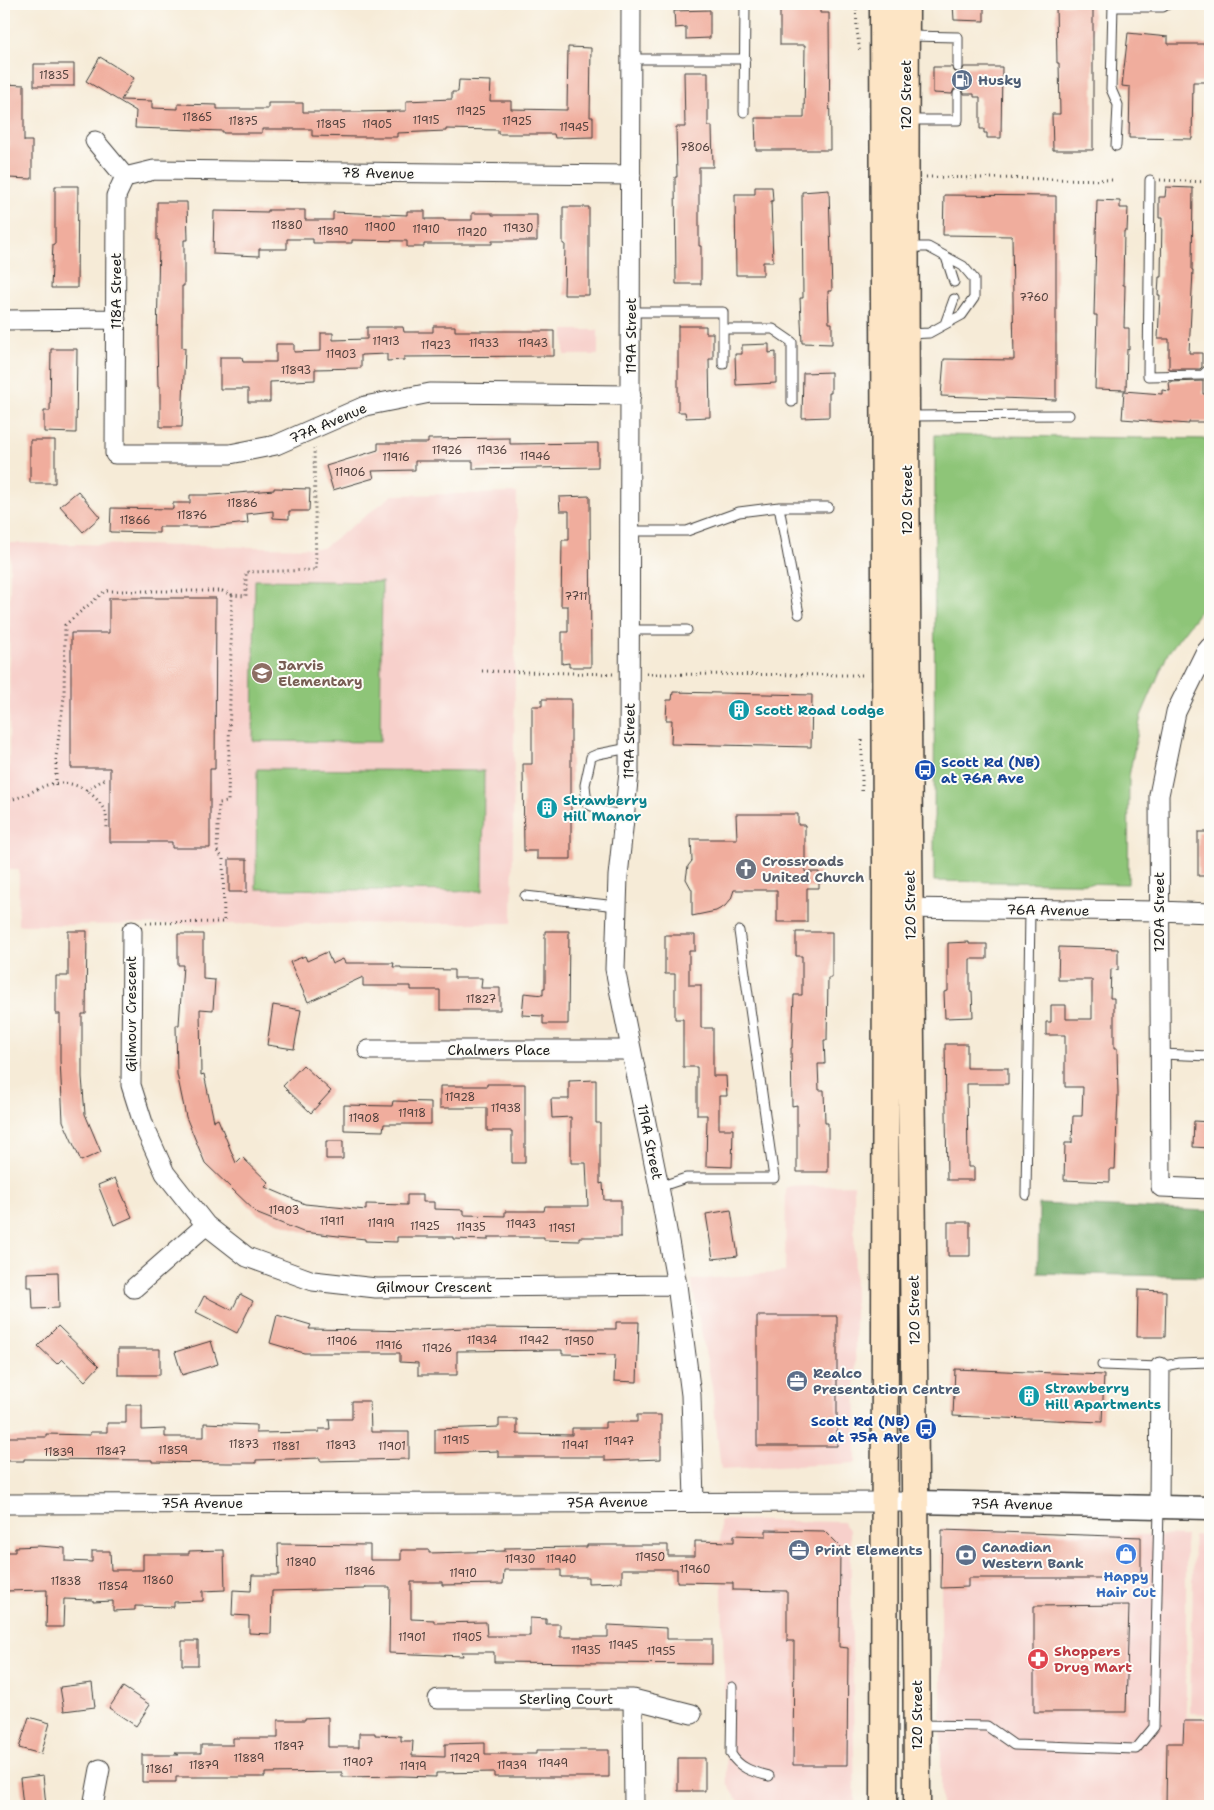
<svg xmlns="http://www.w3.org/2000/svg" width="1214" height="1810" font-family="'Shantell Sans',sans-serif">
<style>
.built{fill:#f7d0cb}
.green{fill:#8ec578;stroke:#55704a}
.forest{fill:#72aa68;stroke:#476342}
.building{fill:#f0ad9d}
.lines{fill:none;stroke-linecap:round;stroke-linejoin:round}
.service-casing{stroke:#3d3b38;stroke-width:11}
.minor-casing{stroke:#3d3b38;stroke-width:21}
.tertiary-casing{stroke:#3d3b38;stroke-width:25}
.secondary-casing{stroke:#3d3b38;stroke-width:29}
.path{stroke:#3d3b38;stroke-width:3;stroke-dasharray:1 4;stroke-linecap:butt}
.service{stroke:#fff;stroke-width:9}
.minor{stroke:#fff;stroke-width:19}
.tertiary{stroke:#fff;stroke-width:22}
.secondary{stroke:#fde5c5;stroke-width:26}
.labels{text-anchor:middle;stroke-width:4;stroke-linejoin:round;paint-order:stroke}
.number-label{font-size:11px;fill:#51403c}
.service-label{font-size:14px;font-weight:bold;fill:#4e5e75;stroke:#fdfcf7;text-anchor:start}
.street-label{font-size:14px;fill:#1c1c1c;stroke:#fdfcf7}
.education-label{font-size:14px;font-weight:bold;fill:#785e54;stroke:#fdfcf7;text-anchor:start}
.culture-label{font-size:14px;font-weight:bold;fill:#0d838f;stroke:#fdfcf7;text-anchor:start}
.transit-label{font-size:14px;font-weight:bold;fill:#164399;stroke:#fdfcf7;text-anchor:start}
.worship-label{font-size:14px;font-weight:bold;fill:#5b616d;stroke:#fdfcf7;text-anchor:start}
.shop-label{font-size:14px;font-weight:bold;fill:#366cbe;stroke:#fdfcf7}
.health-label{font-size:14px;font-weight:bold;fill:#be3a42;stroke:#fdfcf7;text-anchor:start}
</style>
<rect width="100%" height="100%" fill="#fdfcf7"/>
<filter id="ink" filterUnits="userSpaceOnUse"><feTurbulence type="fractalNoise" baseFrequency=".02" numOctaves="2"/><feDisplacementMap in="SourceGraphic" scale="10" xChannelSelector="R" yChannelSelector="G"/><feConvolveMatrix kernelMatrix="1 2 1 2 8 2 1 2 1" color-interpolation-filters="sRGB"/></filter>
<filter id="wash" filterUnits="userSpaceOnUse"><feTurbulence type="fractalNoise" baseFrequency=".0096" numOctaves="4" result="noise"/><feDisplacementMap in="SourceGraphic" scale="20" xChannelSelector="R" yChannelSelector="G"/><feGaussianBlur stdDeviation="1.12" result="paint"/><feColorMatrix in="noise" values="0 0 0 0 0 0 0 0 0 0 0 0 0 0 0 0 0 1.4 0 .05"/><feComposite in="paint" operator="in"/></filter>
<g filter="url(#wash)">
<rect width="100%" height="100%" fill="#f6ebd7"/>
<path class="built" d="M564 330H598V355H564Z
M517 493 512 923 18 925 19 870H4V798H9L10 543 323 548 393 495Z
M854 1185 856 1463 721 1470 712 1387 691 1280 785 1272 786 1187Z
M720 1520 843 1522 850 1531 855 1806H741L727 1783Z
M941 1529 1186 1536V1718L1210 1719V1806H941Z
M1194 1535 1210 1536V1714L1190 1713Z"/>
<path class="green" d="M935 435 1210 439V598L1168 653 1141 716 1129 776 1128 884 934 881Z
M255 580 382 582 380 742 253 741Z
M257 769 484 771 483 891 256 889Z"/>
<path class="forest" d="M1039 1204 1210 1211V1277L1038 1273Z"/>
<g id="blocks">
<path class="building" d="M780 4H820V13H829L830 150H756L755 118H804L805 45H780Z
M953 4H984V21L954 20Z
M1093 4V150H1053L1052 114H1060L1059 63H1057L1056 5Z
M710 10V38L686 39V27L675 28 674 11Z
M1128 33 1168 37V44H1210V82H1193L1192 139 1129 138 1130 87 1122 86Z
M568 47 591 48 590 117H593V137L555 138 554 134H498V130L446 129V131L397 133V137H357L312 136V129H262V133H223V131L135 128 136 111 86 81 100 57 134 78 121 100 152 101V108L178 109V104L217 105V109H268V103H303V112H357L406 111V101L452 99V92H458L459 80 491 81 490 101H511V109L567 110Z
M34 64H74V86H34Z
M933 67H952L953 71 958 73 962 72 964 67H1002L1001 138H987V133H984V129H980V97H974V94H964L963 90 958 88 954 89 952 94 933 93Z
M684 72H708V126H712L713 167H699V246H701V284H676L675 177H677L676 127H685Z
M4 84 24 85V141H32V179L8 178V128H4Z
M55 186H78L77 288H51L53 244H55Z
M755 187H772L773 201H771L773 262H763V275H736L735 194H755Z
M1166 187 1193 188 1192 270H1193L1189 353H1202V367L1200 369H1169V339H1158L1160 295H1158L1159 277H1161L1162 218H1159V197H1165Z
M829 190 832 291H828L829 323H832V344L802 343 800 298H803L802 192Z
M944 195 1056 196V400L941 396 944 359 1014 360 1012 236 943 235Z
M1097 200 1120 201V208H1128L1127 231H1124L1123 285H1125L1124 328H1129V350L1127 349 1126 390 1095 389 1097 315H1094Z
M157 202H187L188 240H184V286H182V348H185L182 427H160V386H158L157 341 159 240H157Z
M563 207H589V295H564L565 244H563Z
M268 210H305V220H333V212L407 215V211H425V219H444V220H472V213H492V215H537V241H492V244H424V247H407V241L352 240V243H313V239H287V249H259V256L213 254 214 211 268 212Z
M433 326H455V331H554V356L404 357V360L387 361V354L361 355V368L315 369V380L270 382V402H248V389H220V357H242L243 362H276V344H294V352L321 351V333H333V340L367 339V327H403L404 332H433Z
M678 326H706V333H713V359H709L710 417 686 418 685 412H678Z
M769 344V353L776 352V383L736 385 735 354H742V345Z
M51 349H77L76 433 44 432V411H50Z
M831 372V393H829V417L802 418 803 373Z
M1203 381V394H1210V422H1189V424L1122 419 1124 391 1162 394V390L1170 391 1169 382Z
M510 438V444L598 443V467L473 469V461H415V470L372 471 374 478 333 490 326 466 378 450V443H428V439Z
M30 440H55V483H30Z
M274 488 310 489 309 511H289V519L273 518V511L247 514 248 523 211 527H159V533L110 532 111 508 173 509V503H190V495H213L274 490Z
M78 491 100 517 83 532 60 506Z
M590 496 591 667H569V663L562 664V632H568V606H561L562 540H569V511H560L559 497Z
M109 598H216L215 769H210V848H172V842H110V768H71V633H109Z
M673 692 812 695 811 747 671 744 672 720H666L667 700H672Z
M542 699H571V859H537V851H524L523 764H532V706H542Z
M736 814H798V825H805V872H819V888H807V922H777V890H734L731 899 725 906 716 911 692 916V890L686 879 688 866 692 861 691 839H737Z
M1198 832H1210V876H1198Z
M229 859H247V892H229Z
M68 931H87L86 1014H82V1077L85 1114 101 1152 81 1161 63 1121 60 1060V1014H56V976H68Z
M545 931H569L568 1024H543V1016L522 1015 524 993 543 995V988H545Z
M796 932H832V978H828L827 1040H824L825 1064H818L819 1090H824L825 1123H828V1172H797V1105L792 1106 791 1048H792L794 995H802V956H796Z
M178 934H203V979L215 980 213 1010 200 1009 201 1075 204 1074 214 1121 218 1119 236 1163 242 1157 269 1183 265 1187 305 1204 366 1210V1204L407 1205V1195H423V1202H434V1209L464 1210V1215L505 1216V1211H544L545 1206H588L586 1163H571V1117L552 1118 551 1099H569V1081L596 1080V1123H600V1184L603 1183 604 1200H621V1237H579V1241L544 1240V1237H488V1240L453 1239V1237H397V1242L365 1241V1239L303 1232 258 1214 205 1163 186 1117 177 1074 176 1025H179L183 965H178Z
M665 935H695V951H689V985H701V1028H713V1076H726L727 1096H719V1129H733L732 1167 706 1166 707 1115H697V1067H683V1019H675V974H665Z
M969 942V944H987V959H970V991H972L973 1017 945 1018 944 992 948 991V943Z
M1059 947 1118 949V970L1111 969 1110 998H1114V1048H1117L1118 1095 1115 1169H1110V1182L1064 1180 1065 1143H1072L1073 1116H1082L1083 1087H1065V1035H1046V1022H1051V1005H1066V1019H1092V980H1058Z
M327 952 332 964 343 959 345 963H394L393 967H401V969L454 970V978H482L481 988H500V1010H440V990H411V986H363V977L308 1002 290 962 305 956 307 961Z
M273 1005 301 1010 294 1049 267 1045Z
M945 1044H967V1068H1008V1084H967L968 1167H974V1180H947Z
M303 1065 331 1091 311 1113 283 1086Z
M487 1084H525V1163H512V1131H487V1108H440V1086H487Z
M393 1101 431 1102V1124H384L383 1131 344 1130V1105L392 1106Z
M1194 1121 1210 1122V1148L1193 1147Z
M326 1141H343V1159H326Z
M115 1178 132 1217 114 1225 98 1185Z
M731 1210 738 1256 713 1259 706 1214Z
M948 1222H970V1256H948Z
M58 1272 59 1308 33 1309 32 1287H27V1273Z
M1138 1290 1166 1291 1165 1337H1137Z
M240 1294 253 1301 237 1333 196 1312 204 1296 232 1310Z
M277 1315 311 1325 309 1329 418 1331V1330L466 1328 616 1329V1322H639L637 1382 614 1381 615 1355 562 1354V1350L457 1351V1375H418V1363L400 1362V1353H304L270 1343Z
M757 1316H837V1446H757Z
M58 1326 99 1366 85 1381 62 1359 57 1364 38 1346Z
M211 1341 218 1364 182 1375 175 1352Z
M118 1349H160V1375H118Z
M955 1369 1104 1375 1102 1422 953 1416Z
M352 1401H370L371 1432H409V1459L320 1461V1458L256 1460V1463H227L152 1462V1460L24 1459V1461H4V1437H46V1434L90 1435V1432H107V1423H126V1405H142V1430L165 1429V1437H204V1423L256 1425V1433L319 1432V1429H330L329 1419H352Z
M637 1415H661V1459L605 1461V1457H498V1451L435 1453V1429L499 1427V1419H517V1434L572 1435V1428H605V1422H637Z
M766 1530 824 1531 840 1547 839 1647 848 1648 847 1765H793L794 1641H787V1591L733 1590V1583L677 1582V1569H622V1582L588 1583V1577H561V1570H504L503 1584 442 1585V1582H411V1619L434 1620V1623L486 1622 487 1636H530V1618L546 1619V1624H560V1637H608V1625L667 1628V1639H712V1664L494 1662V1652H462L463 1656 389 1653 390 1587H366L365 1589 272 1591 271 1634 249 1633V1616L232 1615 233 1590 251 1591 252 1575H279L278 1544 370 1545V1560H401V1550H429V1553L505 1551V1548L587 1547V1545H668V1556H695V1541L734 1542V1535L766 1536Z
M942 1530 1141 1537V1578H968V1587L941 1588Z
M39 1546 65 1548V1561L92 1562V1551H110L111 1570H143V1554H189V1551L224 1550 225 1590 203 1591V1601L174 1602V1607L135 1606V1610L113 1611V1601L93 1602V1600L64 1599 63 1627H46L47 1590 4 1591V1552H15V1547Z
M1129 1605 1126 1712H1034V1606Z
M182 1641H198V1665H182Z
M92 1683 95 1707 64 1711 60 1687Z
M123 1687 150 1705 136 1726 109 1708Z
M29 1717 50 1723 41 1754 19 1748Z
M328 1717V1747H359V1733H375V1735L401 1736V1741H413L412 1756 445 1757V1744L485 1743V1754H536V1750H609V1777H494V1772L436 1773V1777L401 1776 342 1777V1772L265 1773V1777H176V1782H142V1755H179L175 1753H201V1745H233V1738H278V1720H305V1718Z
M1184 1721H1210V1806H1166L1167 1743H1183Z
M678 1758H705V1791H678Z
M43 1775 46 1806H23L20 1778Z"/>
</g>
</g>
<g filter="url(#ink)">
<use href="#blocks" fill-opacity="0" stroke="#3d3b38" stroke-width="1"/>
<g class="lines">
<g class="service-casing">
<path id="service" d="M1113 4 1111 89 1118 105 1116 146
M1113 7H1163L1168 4
M909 36 958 37V67
M631 59H745
M744 112 745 4
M909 120H958V94
M1150 180 1148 376 1203 375 1210 368
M946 257 954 282
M631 312H723V364
M945 324 954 299
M723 329H773L792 342V402
M909 334 929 333 962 315 974 298V279L963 266 928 247H909
M909 416 1069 415
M779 507 799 614
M630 531H687L739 512 779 507H828
M630 630H687
M624 816 603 811 587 804 585 785 591 757 598 754 629 748
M525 896 617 906
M1161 1054 1210 1056
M659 1187 686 1178H774L739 931
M1026 1195 1030 910
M1102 1365 1160 1367 1179 1363 1210 1362
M732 1687 731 1754C740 1769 754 1772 769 1776
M919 1725 987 1726 1014 1745 1136 1749 1154 1727 1159 1507"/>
</g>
<g class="minor-casing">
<path id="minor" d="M631 4 629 772 618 876 615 969 659 1187 677 1285 691 1395 694 1501
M95 141 125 177
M125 177 116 196 115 454H230L276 445 365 406 430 393 631 395
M125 177 154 170 631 175
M4 320 116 319
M1210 647 1205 653 1176 712 1159 795 1161 1187 1210 1189
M897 908 1159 911 1210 913
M132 931 131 1085 144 1126 165 1173 206 1225 247 1257 313 1281 376 1288 677 1285
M368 1050H631
M134 1288 206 1225
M4 1504 916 1502
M1159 1507 1160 1367
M438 1699H633L692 1714
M633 1699 634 1806
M93 1806 100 1769"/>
</g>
<g class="tertiary-casing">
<path id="tertiary" d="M916 1502 1210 1508"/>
</g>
<g class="secondary-casing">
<path id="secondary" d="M883 4 886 872 884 1806
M906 4C903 605 915 1205 917 1806"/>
</g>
<path class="path" d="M856 4 857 30 860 53
M926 177 1114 180
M1160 180 1210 182
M482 671 614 674
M646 674 863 675
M56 785V757L64 697 65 625 105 591H222L232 595
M86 790 105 779
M862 791V737
M4 800C20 800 33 790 47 785 71 778 95 790 105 812 107 818 107 826 107 831
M146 923 224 922 223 858 217 851 219 803 228 802 232 595 246 596V572L316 570 314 448
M652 1804H711"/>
<use href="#service" class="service"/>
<use href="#minor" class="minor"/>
<use href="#tertiary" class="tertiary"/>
<use href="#secondary" class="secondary"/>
</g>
</g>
<defs>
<g id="fuel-disc" transform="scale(1.125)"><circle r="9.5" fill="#5c6f8a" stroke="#fdfcf7"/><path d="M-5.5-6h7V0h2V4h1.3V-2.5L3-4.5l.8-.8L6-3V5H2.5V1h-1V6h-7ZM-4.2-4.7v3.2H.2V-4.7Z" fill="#fff"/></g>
<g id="school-disc" transform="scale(1.125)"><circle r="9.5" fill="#8d6e63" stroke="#fdfcf7"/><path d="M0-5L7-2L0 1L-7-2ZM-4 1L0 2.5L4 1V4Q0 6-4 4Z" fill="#fff"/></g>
<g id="building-disc" transform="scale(1.125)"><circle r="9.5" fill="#0f9aa8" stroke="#fdfcf7"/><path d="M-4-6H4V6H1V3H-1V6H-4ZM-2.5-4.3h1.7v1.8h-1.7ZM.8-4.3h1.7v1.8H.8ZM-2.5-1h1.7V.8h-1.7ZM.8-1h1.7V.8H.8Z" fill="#fff"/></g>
<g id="bus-disc" transform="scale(1.125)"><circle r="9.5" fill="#1a4fb4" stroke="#fdfcf7"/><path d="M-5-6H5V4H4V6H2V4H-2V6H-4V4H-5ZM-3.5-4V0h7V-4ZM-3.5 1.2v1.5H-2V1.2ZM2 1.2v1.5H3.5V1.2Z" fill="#fff"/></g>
<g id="church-disc" transform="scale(1.125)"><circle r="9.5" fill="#6b7280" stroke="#fdfcf7"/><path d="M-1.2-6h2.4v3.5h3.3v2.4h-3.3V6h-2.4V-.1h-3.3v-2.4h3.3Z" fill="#fff"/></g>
<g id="office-disc" transform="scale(1.125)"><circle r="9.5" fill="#5c6f8a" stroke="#fdfcf7"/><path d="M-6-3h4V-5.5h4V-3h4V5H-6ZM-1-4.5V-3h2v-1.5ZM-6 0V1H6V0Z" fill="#fff"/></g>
<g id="shop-disc" transform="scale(1.125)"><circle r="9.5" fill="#3f7fe0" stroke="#fdfcf7"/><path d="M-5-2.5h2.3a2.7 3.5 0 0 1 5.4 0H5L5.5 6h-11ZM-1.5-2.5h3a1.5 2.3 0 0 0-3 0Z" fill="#fff"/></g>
<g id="bank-disc" transform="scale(1.125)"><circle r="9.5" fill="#5c6f8a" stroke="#fdfcf7"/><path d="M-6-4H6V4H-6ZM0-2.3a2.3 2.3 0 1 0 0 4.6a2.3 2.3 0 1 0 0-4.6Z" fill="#fff"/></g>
<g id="pharmacy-disc" transform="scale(1.125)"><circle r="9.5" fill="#e0444e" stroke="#fdfcf7"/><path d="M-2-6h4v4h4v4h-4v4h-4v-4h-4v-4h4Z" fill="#fff"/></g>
</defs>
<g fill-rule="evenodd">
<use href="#fuel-disc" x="962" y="80"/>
<use href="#school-disc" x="262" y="673"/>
<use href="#building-disc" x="739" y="710"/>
<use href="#bus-disc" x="925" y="770"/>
<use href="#building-disc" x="547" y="808"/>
<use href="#church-disc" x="746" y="869"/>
<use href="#office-disc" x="797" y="1381"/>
<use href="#building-disc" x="1029" y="1396"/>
<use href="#bus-disc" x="926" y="1429"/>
<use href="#office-disc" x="799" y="1550"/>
<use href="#shop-disc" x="1126" y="1554"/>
<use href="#bank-disc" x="966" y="1555"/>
<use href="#pharmacy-disc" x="1038" y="1659"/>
</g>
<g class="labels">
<g class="number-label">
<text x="54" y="79">11835</text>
<text x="471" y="115">11925</text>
<text x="197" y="121">11865</text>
<text x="426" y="124">11915</text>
<text x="243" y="125">11875</text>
<text x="517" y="125">11925</text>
<text x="331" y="128">11895</text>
<text x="377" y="128">11905</text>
<text x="574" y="131">11945</text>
<text x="695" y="151">7806</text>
<text x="287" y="229">11880</text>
<text x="380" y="231">11900</text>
<text x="518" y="232">11930</text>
<text x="426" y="233">11910</text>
<text x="333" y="235">11890</text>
<text x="472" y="236">11920</text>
<text x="1034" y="301">7760</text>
<text x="386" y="345">11913</text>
<text x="484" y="347">11933</text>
<text x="533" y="347">11943</text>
<text x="436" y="349">11923</text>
<text x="341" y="358">11903</text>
<text x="296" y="374">11893</text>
<text x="447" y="454">11926</text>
<text x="492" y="454">11936</text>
<text x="535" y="460">11946</text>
<text x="396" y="461">11916</text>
<text x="350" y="476">11906</text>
<text x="242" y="507">11886</text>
<text x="192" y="519">11876</text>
<text x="135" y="524">11866</text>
<text x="576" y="600">7711</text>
<text x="481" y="1003">11827</text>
<text x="460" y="1101">11928</text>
<text x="506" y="1112">11938</text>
<text x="412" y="1117">11918</text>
<text x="364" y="1122">11908</text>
<text x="284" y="1214">11903</text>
<text x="332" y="1225">11911</text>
<text x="381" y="1227">11919</text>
<text x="521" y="1228">11943</text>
<text x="425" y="1230">11925</text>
<text x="471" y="1231">11935</text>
<text x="562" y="1232">11951</text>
<text x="482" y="1344">11934</text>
<text x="534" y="1344">11942</text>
<text x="342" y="1345">11906</text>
<text x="579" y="1345">11950</text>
<text x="389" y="1349">11916</text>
<text x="437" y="1352">11926</text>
<text x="456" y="1444">11915</text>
<text x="619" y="1445">11947</text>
<text x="244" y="1448">11873</text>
<text x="341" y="1449">11893</text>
<text x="575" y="1449">11941</text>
<text x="286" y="1450">11881</text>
<text x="392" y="1450">11901</text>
<text x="173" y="1454">11859</text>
<text x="111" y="1455">11847</text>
<text x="59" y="1456">11839</text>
<text x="650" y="1561">11950</text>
<text x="520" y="1563">11930</text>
<text x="561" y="1563">11940</text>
<text x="301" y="1566">11890</text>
<text x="695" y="1573">11960</text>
<text x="360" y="1575">11896</text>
<text x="463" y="1577">11910</text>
<text x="158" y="1584">11860</text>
<text x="66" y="1585">11838</text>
<text x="113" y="1590">11854</text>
<text x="412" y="1641">11901</text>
<text x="467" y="1641">11905</text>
<text x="623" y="1649">11945</text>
<text x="586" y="1654">11935</text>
<text x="661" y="1655">11955</text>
<text x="289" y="1750">11897</text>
<text x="249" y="1762">11889</text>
<text x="465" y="1762">11929</text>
<text x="358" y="1766">11907</text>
<text x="553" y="1767">11949</text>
<text x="204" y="1769">11879</text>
<text x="512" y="1769">11939</text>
<text x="413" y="1770">11919</text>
<text x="159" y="1773">11861</text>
</g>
<g class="service-label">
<text x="978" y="85">Husky</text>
<text x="813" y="1378">Realco<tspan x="813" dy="16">Presentation Centre</tspan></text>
<text x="982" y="1552">Canadian<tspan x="982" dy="16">Western Bank</tspan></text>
<text x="815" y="1555">Print Elements</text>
</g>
<g class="street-label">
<text transform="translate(906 95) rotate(-90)" y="5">120 Street</text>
<text transform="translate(378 173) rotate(1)" y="5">78 Avenue</text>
<text transform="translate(116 291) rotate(-90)" y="5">118A Street</text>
<text transform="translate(631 336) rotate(-90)" y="5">119A Street</text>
<text transform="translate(328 423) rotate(-23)" y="5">77A Avenue</text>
<text transform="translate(907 500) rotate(-90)" y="5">120 Street</text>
<text transform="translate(629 741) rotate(-89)" y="5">119A Street</text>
<text transform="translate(910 905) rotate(-91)" y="5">120 Street</text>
<text transform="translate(1048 910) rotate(1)" y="5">76A Avenue</text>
<text transform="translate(1159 912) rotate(-90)" y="5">120A Street</text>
<text transform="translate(131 1014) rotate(-90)" y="5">Gilmour Crescent</text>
<text x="499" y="1055">Chalmers Place</text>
<text transform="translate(650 1142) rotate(78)" y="5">119A Street</text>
<text x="434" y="1292">Gilmour Crescent</text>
<text transform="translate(914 1310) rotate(-91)" y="5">120 Street</text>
<text transform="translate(607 1502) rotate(-1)" y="5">75A Avenue</text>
<text x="202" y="1508">75A Avenue</text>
<text transform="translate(1012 1504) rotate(1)" y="5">75A Avenue</text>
<text x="566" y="1704">Sterling Court</text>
<text transform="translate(917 1715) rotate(-90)" y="5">120 Street</text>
</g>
<g class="education-label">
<text x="278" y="670">Jarvis<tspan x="278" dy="16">Elementary</tspan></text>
</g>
<g class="culture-label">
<text x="755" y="715">Scott Road Lodge</text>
<text x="563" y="805">Strawberry<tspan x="563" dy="16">Hill Manor</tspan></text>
<text x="1045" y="1393">Strawberry<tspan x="1045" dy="16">Hill Apartments</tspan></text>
</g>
<g class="transit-label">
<text x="941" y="767">Scott Rd (NB)<tspan x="941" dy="16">at 76A Ave</tspan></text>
<text x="910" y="1426" text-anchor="end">Scott Rd (NB)<tspan x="910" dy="16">at 75A Ave</tspan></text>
</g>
<g class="worship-label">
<text x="762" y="866">Crossroads<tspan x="762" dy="16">United Church</tspan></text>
</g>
<g class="shop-label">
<text x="1126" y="1581">Happy<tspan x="1126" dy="16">Hair Cut</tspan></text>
</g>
<g class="health-label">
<text x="1054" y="1656">Shoppers<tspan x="1054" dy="16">Drug Mart</tspan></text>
</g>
</g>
<rect width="1214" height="1810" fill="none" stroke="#fdfcf7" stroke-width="20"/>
</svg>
